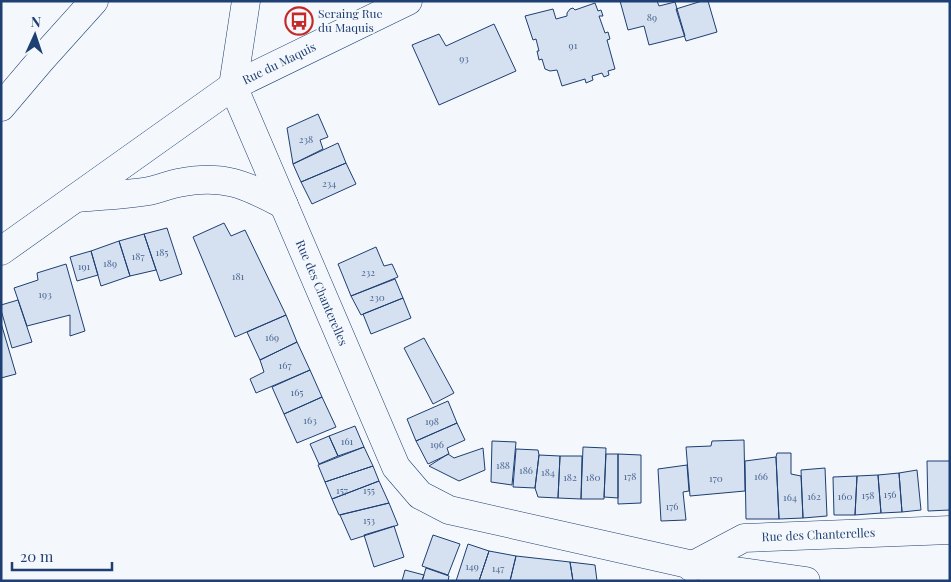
<svg xmlns="http://www.w3.org/2000/svg" width="951" height="582" font-family="'Playfair Display',serif">
<style>
.building{fill:#d5e0f0;stroke:#1d3f73}
.lines{fill:none;stroke-linecap:round;stroke-linejoin:round}
.minor-casing{stroke:#1d3f73;stroke-width:29}
.minor{stroke:#f4f7fb;stroke-width:28}
.labels{text-anchor:middle;stroke-width:4;stroke-linejoin:round;paint-order:stroke}
.number-label{font-size:10px;fill:#4b6792}
.poi-label{font-size:12px;fill:#1d3f73;stroke:#f4f7fb;text-anchor:start}
.street-label{font-size:12px;fill:#1d3f73;stroke:#f4f7fb}
</style>
<rect width="100%" height="100%" fill="#f4f7fb"/>
<path class="building" d="M620 1H657L659 6 675 2 685 36 649 45 644 26 628 30Z
M702 1H708L717 32 686 41 676 9Z
M595 3 598 11 601 10 603 16H599L605 33 608 32 610 39 607 40 615 69 608 71 609 75 604 77 602 73 592 76 593 80 586 83 585 79 562 86 557 70 550 71 545 69 542 59 539 60 537 51H539L536 39 533 40 525 16 553 9 556 19 567 16V13L570 9 573 8 575 10Z
M494 24 516 71 439 105 412 45 439 34 446 46Z
M318 114 328 137 320 140 323 149 293 164 287 128Z
M338 143 346 163 301 182 293 164Z
M346 163 356 184 312 204 301 182Z
M224 223 231 236 245 230 286 315 235 337 193 237Z
M167 228 182 274 160 281 144 234Z
M144 234 156 270 130 276 119 241Z
M119 241 130 276 101 286 91 251Z
M376 247 384 266 392 264 398 277 351 296 338 264Z
M91 251 98 275 77 281 70 257Z
M66 264 85 331 70 336V315L27 326 14 288 38 280 37 273Z
M395 279 403 298 361 315 351 296Z
M403 298 411 318 371 334 363 314Z
M18 300 32 342 12 348 1 310V305Z
M286 315 297 342 260 360 247 332Z
M1 323 16 374 1 378Z
M424 338 454 393 433 404 404 348Z
M297 342 310 370 256 393 250 379 264 372 260 360Z
M310 370 322 397 284 414 272 387Z
M322 397 336 427 297 443 284 414Z
M448 401 457 423 416 441 407 419Z
M457 423 465 440 447 448 449 454 428 464 416 441Z
M355 426 364 447 338 456 329 436Z
M329 436 338 456 319 464 310 444Z
M744 440 745 491 690 496 686 447 711 446 712 441Z
M492 441 516 442 512 485 491 482Z
M364 447 373 466 325 482 318 465Z
M583 447 606 448 604 499H581Z
M483 448 485 470 459 481 429 466 448 454 454 458Z
M516 449 538 450 539 455 535 488 513 487Z
M777 453H791V474L801 476 803 518 779 519 776 457Z
M606 454H618V498L604 497Z
M618 454 641 455V503L618 504Z
M539 455 560 456 558 498 538 497 535 488Z
M560 456H582L581 499 558 498Z
M776 457 779 519H746L745 461Z
M927 461H950V510L928 511Z
M687 465 689 491 683 492 686 520 661 521 658 469Z
M373 466 379 481 332 499 325 482Z
M825 468 827 516 803 518 801 470Z
M917 470 921 510 902 512 899 473Z
M899 473 902 512 881 513 878 475Z
M878 475 881 513 855 515 857 476Z
M857 476 855 515H834L833 477Z
M379 481 389 503 339 515 332 499Z
M389 503 398 525 351 540 340 515Z
M394 526 404 557 374 567 364 535Z
M433 535 460 544 448 575 422 566Z
M468 544 489 551 479 581H456Z
M489 551 516 556 510 581H479Z
M516 556 570 562 573 581H510Z
M570 562 595 565 597 581H573Z
M426 568 449 576 448 581H422Z
M405 570 424 575 422 581H402Z"/>
<g class="lines">
<g class="minor-casing">
<g id="minor">
<path id="s1" d="M233 86 396 467 420 495 449 510 693 565 806 581"/>
<path d="M233 86 246 1"/>
<path d="M1 107 40 61 94 1"/>
<path d="M76 198C100 196 125 195 149 191 159 189 168 185 178 183 223 174 245 184 284 205"/>
<path id="s2" d="M1 251 233 86 408 1"/>
<path id="s3" d="M691 567 693 565 744 538 950 530"/>
</g>
</g>
<use href="#minor" class="minor"/>
</g>
<defs>
<g id="bus-ring" transform="scale(1.4375)"><circle r="9.5" fill="#f4f7fb" stroke="#c62828" stroke-width="1.5"/><path d="M-5-6H5V4H4V6H2V4H-2V6H-4V4H-5ZM-3.5-4V0h7V-4ZM-3.5 1.2v1.5H-2V1.2ZM2 1.2v1.5H3.5V1.2Z" fill="#c62828"/></g>
</defs>
<g fill-rule="evenodd">
<use href="#bus-ring" x="299" y="21"/>
</g>
<g class="labels">
<g class="number-label">
<text x="652" y="21">89</text>
<text x="573" y="49">91</text>
<text x="464" y="62">93</text>
<text x="306" y="143">238</text>
<text x="329" y="187">234</text>
<text x="162" y="256">185</text>
<text x="138" y="260">187</text>
<text x="110" y="267">189</text>
<text x="84" y="270">191</text>
<text x="368" y="276">232</text>
<text x="238" y="280">181</text>
<text x="45" y="298">193</text>
<text x="377" y="301">230</text>
<text x="272" y="341">169</text>
<text x="285" y="369">167</text>
<text x="297" y="396">165</text>
<text x="310" y="424">163</text>
<text x="432" y="425">198</text>
<text x="347" y="445">161</text>
<text x="437" y="448">196</text>
<text x="503" y="469">188</text>
<text x="526" y="474">186</text>
<text x="548" y="476">184</text>
<text x="630" y="480">178</text>
<text x="761" y="480">166</text>
<text x="570" y="481">182</text>
<text x="593" y="481">180</text>
<text x="716" y="482">170</text>
<text x="342" y="494">157</text>
<text x="369" y="494">155</text>
<text x="890" y="498">156</text>
<text x="868" y="499">158</text>
<text x="814" y="500">162</text>
<text x="845" y="500">160</text>
<text x="790" y="501">164</text>
<text x="672" y="510">176</text>
<text x="369" y="524">153</text>
<text x="472" y="570">149</text>
<text x="498" y="572">147</text>
</g>
<g class="poi-label">
<text x="318" y="18">Seraing Rue<tspan x="318" dy="14">du Maquis</tspan></text>
</g>
<g class="street-label">
<text dy="4" stroke="none"><textPath href="#s2" startOffset="336">Rue du Maquis</textPath></text>
<text dy="4" stroke="none"><textPath href="#s1" startOffset="225">Rue des Chanterelles</textPath></text>
<text dy="4" stroke="none"><textPath href="#s3" startOffset="135">Rue des Chanterelles</textPath></text>
</g>
</g>
<rect width="951" height="582" fill="none" stroke="#1d3f73" stroke-width="5"/>
<g transform="translate(35 35) rotate(3)" stroke="#f4f7fb" stroke-width="4" paint-order="stroke">
<path d="M0-4L9 19L0 12L-9 19Z" fill="#1d3f73"/>
<text y="-8" font-size="14" font-weight="bold" text-anchor="middle" fill="#1d3f73">N</text>
</g>
<path d="M12 562v8h100v-8" fill="none" stroke="#1d3f73" stroke-width="2.5"/>
<text x="20" y="562" font-size="15" fill="#1d3f73" stroke="#f4f7fb" stroke-width="4" paint-order="stroke">20 m</text>
</svg>
